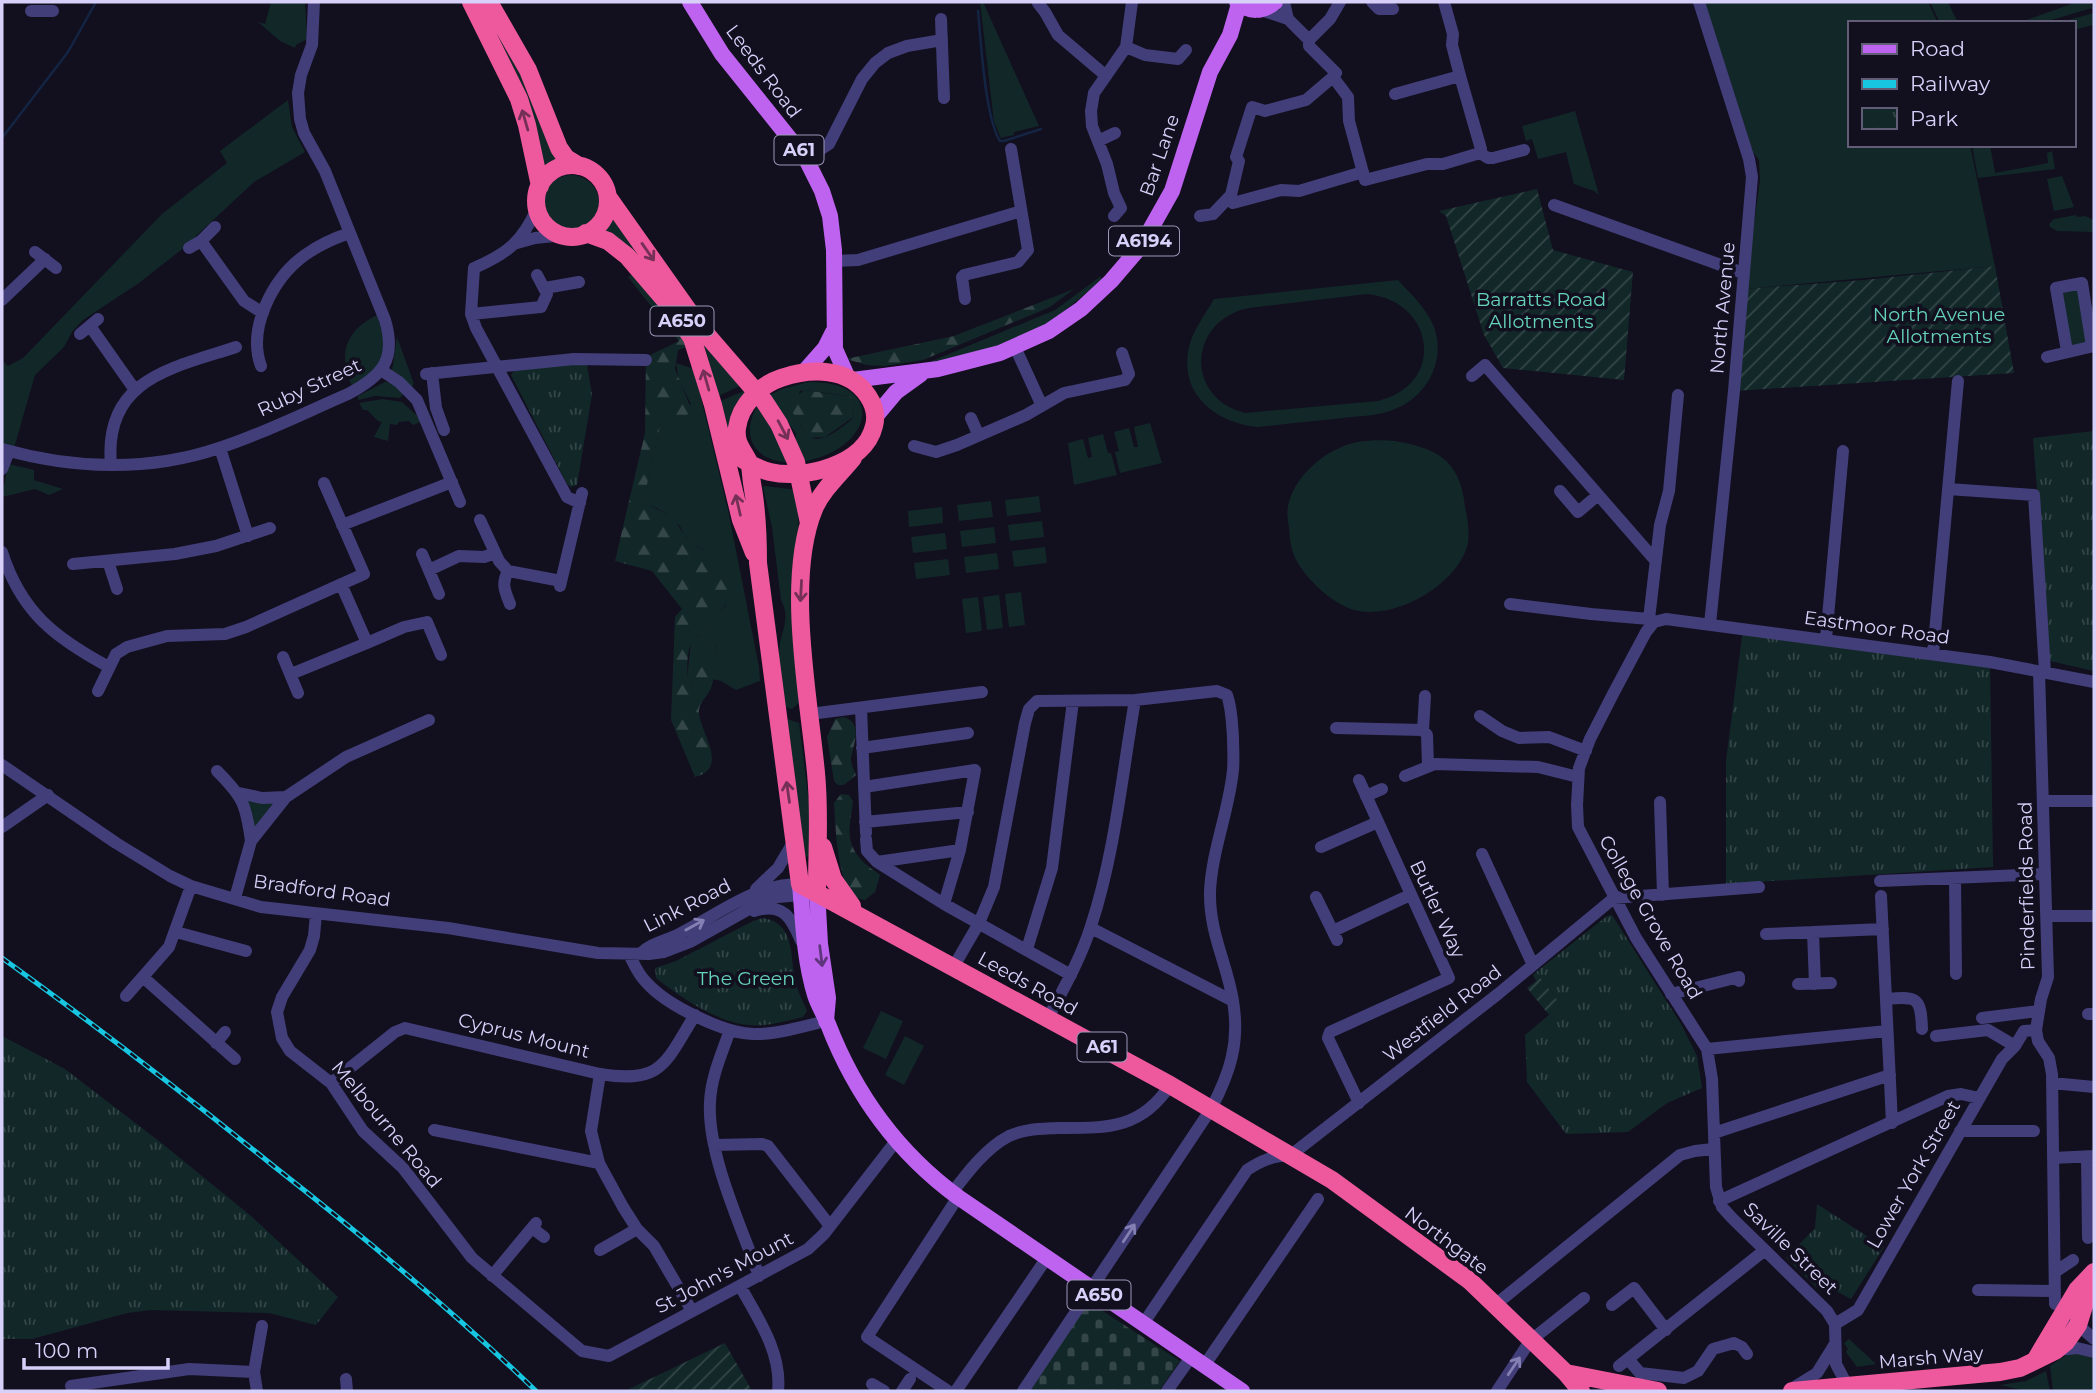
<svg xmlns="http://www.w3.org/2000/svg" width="2096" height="1393" font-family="Montserrat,sans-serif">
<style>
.grass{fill:#122828;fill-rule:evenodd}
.forest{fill:url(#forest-firs)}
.cemetery{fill:url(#cemetery-stones)}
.park{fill:url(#park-tufts)}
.garden{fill:url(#garden-furrows)}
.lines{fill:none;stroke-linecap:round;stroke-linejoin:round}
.stream{stroke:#132543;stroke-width:2.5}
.minor{stroke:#423e79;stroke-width:12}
.major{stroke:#be63ef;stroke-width:16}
.highway{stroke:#ee589c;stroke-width:18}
.rail-casing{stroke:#17c7e1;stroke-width:5}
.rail{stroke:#120f1f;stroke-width:2.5;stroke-dasharray:8;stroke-linecap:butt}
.oneway{stroke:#753057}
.oneway2{stroke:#8580b3}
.oneway3{stroke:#5f357d}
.labels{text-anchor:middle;stroke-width:7;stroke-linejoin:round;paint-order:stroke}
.shield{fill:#120f1f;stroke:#9c97b8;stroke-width:2}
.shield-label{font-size:18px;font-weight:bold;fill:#d7d1fa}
.street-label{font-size:19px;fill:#d7d1fa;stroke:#120f1f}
.park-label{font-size:19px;fill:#65d3ba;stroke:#120f1f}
</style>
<defs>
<pattern id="forest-firs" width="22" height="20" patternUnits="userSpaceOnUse" patternTransform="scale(1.75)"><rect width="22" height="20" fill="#122828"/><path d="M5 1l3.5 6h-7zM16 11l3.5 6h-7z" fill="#344648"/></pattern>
<pattern id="cemetery-stones" width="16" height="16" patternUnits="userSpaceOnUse" patternTransform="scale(1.75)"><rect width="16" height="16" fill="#122828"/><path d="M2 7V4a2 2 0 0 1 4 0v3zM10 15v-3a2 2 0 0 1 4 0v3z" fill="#344648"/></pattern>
<pattern id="park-tufts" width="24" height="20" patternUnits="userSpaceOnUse" patternTransform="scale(1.75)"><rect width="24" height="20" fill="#122828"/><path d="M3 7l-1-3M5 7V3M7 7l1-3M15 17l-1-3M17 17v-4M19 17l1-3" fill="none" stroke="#344648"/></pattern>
<pattern id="garden-furrows" width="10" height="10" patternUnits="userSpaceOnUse" patternTransform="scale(1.75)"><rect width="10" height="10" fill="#122828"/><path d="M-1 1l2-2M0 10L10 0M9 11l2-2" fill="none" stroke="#344648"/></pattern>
</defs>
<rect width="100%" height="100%" fill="#120f1f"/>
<path class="grass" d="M271 2H305L307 39 296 45 295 48 280 41 258 22 265 24Z
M480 2 525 81 562 163 543 172Z
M980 2H983L1039 126 1014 132V135L1001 138 994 122Z
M1705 2H1928L1938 23H1849V145H1970L1995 266 1745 289 1760 180 1759 160 1753 152Z
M1930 2H1948L1958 23H1940Z
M2077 2H2090L2092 8 2041 23H2018Z
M2094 13 2093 25 2073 30V23H2057Z
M288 100 292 127 305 152 254 182 181 250 139 283 83 320 72 332 64 347 35 375 14 448 2 445V363L4 362 8 366 23 358 162 214 227 163 220 151Z
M1575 111 1599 195 1594 191 1574 184 1566 152 1538 159 1532 139 1526 141 1522 126Z
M1972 145H1990L1995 173 2048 163 2047 153 2052 151 2055 169 1978 178Z
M543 203a28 28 0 1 1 56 0a28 28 0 1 1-56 0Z
M2062 176 2074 207 2054 211 2047 179Z
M2076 215 2077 217 2085 216 2094 220V232L2057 231 2050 227 2049 224 2054 219Z
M611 217 742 385 714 398 702 354 597 230Z
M1101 276V281L1048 324 987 351 920 366 1055 310Z
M1398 280C1409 292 1421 303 1429 317 1451 353 1429 399 1390 411 1375 416 1358 416 1343 418 1314 421 1286 424 1258 427 1219 424 1181 397 1188 353 1190 334 1205 315 1214 299ZM1367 294C1436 301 1446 385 1378 401L1245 413C1184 398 1188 320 1249 308Z
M2082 283 2092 346 2067 351 2056 288Z
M377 315C391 357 387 362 352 386 338 354 345 331 377 315Z
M397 337 414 384 411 387 392 371Z
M676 363 694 369 728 510 759 667 760 681 736 690 721 681 712 679 717 645 710 639 706 644 695 681 690 684 687 678 691 642 708 626 726 605 703 549 694 544 684 535 680 526 664 512 646 503 644 497 661 422 691 404 679 380Z
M385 382 393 383 405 392 400 398 375 396 358 400V396Z
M808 382C889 381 872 449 806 461H803L795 441 796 434 770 395 782 389ZM806 390 847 396 855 401 852 419C844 426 821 445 810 437 805 435 798 419 793 413L800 391Z
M746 390 729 435 716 403Z
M382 399 402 402 423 421 413 425 409 421 399 422 397 425 390 424 388 441 374 437 382 422 378 421 367 410H363L359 403Z
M758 404 773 424 772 431 789 462C753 461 740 436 758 404Z
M1150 423 1162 463 1120 473 1115 452 1119 451 1114 432 1129 428 1134 447H1138L1134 427Z
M1103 434 1108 453H1111L1117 475 1074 485 1068 443 1083 439 1088 458 1092 457 1088 438Z
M1395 441C1437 448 1460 460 1465 506 1467 517 1470 531 1468 543 1459 584 1395 621 1354 610 1334 604 1313 585 1301 568 1292 555 1290 544 1289 528 1288 520 1286 511 1289 502 1297 473 1329 447 1358 442 1370 440 1383 440 1395 441Z
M8 464 34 470V480L63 489 49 495 35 489 2 497Z
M765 486 797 490 798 499 801 701 792 709 786 707 782 701C781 683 777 661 780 644 783 628 790 616 781 600L772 527 763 487Z
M1039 496 1041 512 1007 516 1005 500Z
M991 501 993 517 959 521 957 505Z
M942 507 943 523 909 527 908 511Z
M1042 521 1044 537 1010 541 1008 525Z
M994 527 996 543 962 547 960 531Z
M945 533 947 549 913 553 911 537Z
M1045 547 1047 563 1014 567 1012 551Z
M997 553 999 569 966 573 964 557Z
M948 559 950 575 916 579 914 563Z
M1021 592 1025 625 1009 627 1005 594Z
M999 595 1003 628 987 630 983 597Z
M978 597 982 631 966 633 962 599Z
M784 718 799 723 809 803 811 856 804 857Z
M239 793 286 797 251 841Z
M881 1011 903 1021 886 1059 863 1048Z
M905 1036 924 1046 904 1085 885 1075Z
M2069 1353 2087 1355 2094 1359V1391H2053L2050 1366Z
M2046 1371 2050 1391H2026L2000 1385 2026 1381Z"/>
<path class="forest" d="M635 273 679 331 687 347 678 350 675 369 692 411C683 420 672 416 661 422L644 498C649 508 661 510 670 516 678 522 680 530 686 537 694 545 704 549 712 556 746 580 731 601 708 626 704 631 697 635 693 641 686 649 688 667 687 678L692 684 706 644 710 639 717 644C714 658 716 675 711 688 708 696 699 702 699 711 698 730 731 768 695 777L671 720 675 617 682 609 652 571 615 561 645 433 646 357 679 341 628 277Z
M1074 289 1050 307 923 360 884 366 867 365 846 359 954 336Z
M804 390 852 397 855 401 852 418 825 437 809 438 791 410 795 398Z
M843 717C864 722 853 746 851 758 850 763 854 770 856 775L844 785H838L834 781 827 737 835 719Z
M841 794 849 795 853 801C851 821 844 838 858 856 863 864 873 869 880 875L875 892 865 900C836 898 836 826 834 803Z"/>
<path class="cemetery" d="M1089 1305 1095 1306 1180 1361 1159 1391H1029L1085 1306Z"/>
<path class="park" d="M582 362 587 365 592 394 577 485 571 487 567 484 511 375 515 369Z
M2094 431V671L2050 661 2033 438Z
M1743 629 1990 662 1993 867 1726 884V761Z
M1612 915 1681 1024 1697 1056 1702 1088 1667 1103 1628 1132 1566 1134 1527 1082 1525 1035 1561 1005 1536 972 1607 916Z
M763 918C795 923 790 955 795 980 797 991 803 1001 807 1011L803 1017C785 1021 767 1027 749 1025 718 1023 680 997 656 978L655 968 676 961 753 921Z
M2 1036 65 1069 164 1145 251 1216 338 1297 316 1325 269 1313 151 1310 127 1313 32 1339H2Z
M1817 1204 1884 1247 1851 1299 1823 1284 1819 1290 1786 1258 1815 1228Z
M1849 1339 1876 1364 1857 1367 1846 1352 1848 1349 1844 1343Z"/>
<path class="garden" d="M1537 189 1553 250 1633 272 1624 380 1503 368 1484 335 1446 216 1439 211Z
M1995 266 2014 373 1734 391 1745 289 1864 280Z
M1536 972 1561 1005 1549 1015 1527 988 1536 981 1533 975Z
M725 1343 752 1391H625Z"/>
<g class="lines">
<path class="stream" d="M978 11C981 41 985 118 1000 141H1004L1041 129
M2 138 68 52 96 2"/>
<path class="minor" d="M1284 2 1288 19
M1372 2 1379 9H1393
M1699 2 1749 159 1752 177 1734 391 1710 624
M1038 3 1045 12 1058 35 1105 75
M1261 10 1288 19 1309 40V46L1336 73 1333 77 1348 97 1349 121 1365 180 1427 164H1443L1480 153 1481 149 1460 76 1452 45 1453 34 1444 2
M31 11H53
M941 19 944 98
M1309 40 1330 19 1340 2
M1126 47 1145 55 1178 59 1186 50
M1333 77 1306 100 1265 111 1252 107 1236 157 1239 161 1231 195 1233 203 1281 190 1299 191 1363 172
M1395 94 1460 76
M1098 141 1115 133
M1480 153 1488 158H1493L1524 150
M806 159 829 144 862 79 875 63 888 53 907 46 942 40
M1554 205 1743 273
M537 208C523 241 507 254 474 268L471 314 476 328 567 497 580 503
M1114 216 1121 208 1114 193 1107 164 1092 126 1091 111 1094 93 1126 47 1132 2
M1200 216 1213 214 1231 195
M201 241 244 301 263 313
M517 243 535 238 563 235
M189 248 201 241 215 227
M35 252 56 268
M834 261 858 260 1021 211
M545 288 579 282
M965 299 962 277 964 275 1018 262 1028 250 1011 149
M2 300 45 259
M471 314 541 307 547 294 537 275
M90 326 135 390
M80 334 98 319
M1015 347 1042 406
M2067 351 2056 288 2082 283 2092 346
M2047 357 2094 346
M261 366C247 328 273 278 305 255 319 245 334 238 350 233
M381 370 399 382 417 400 460 502
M432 373 436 408 444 430
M426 374 574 359 646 360
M1472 376 1485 365 1655 560
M971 418 978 434
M914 446 936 452 957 445 1026 415 1064 393 1125 380 1129 374 1122 353
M220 448 248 536
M2 449C72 469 149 472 219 448 263 434 306 412 348 394 382 376 397 360 385 320L325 171 304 133 300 119 298 93 301 75 312 45 314 2
M111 465C103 379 172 368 236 347
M2 469 9 451
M1948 489 2034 495 2045 672
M1560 491 1578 512 1598 495
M480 520 499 561 508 571 561 581
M342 525 452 482
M2 552C21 612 55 638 109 667
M422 554 439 594
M108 561 117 589
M73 564 175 554 216 546 270 528
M429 570 459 556 484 557 495 553
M508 571C501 584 505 591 510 604
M341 584 367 643 404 627 427 622 441 655
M560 586 582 493
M1510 604 1591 614 1649 619 1654 622
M1649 619 1660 525 1669 491 1678 395
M1654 622 1646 632 1613 694 1590 739 1579 768 1577 805 1578 827 1636 938 1707 1049 1712 1079 1716 1187 1722 1207 1732 1218 1827 1311 1835 1324 1836 1364 1847 1385
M1654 622 1666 619 1990 662 2094 682
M1826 639 1843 451
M1933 654 1958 381
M283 657 298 693
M2039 671 2048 977 2041 999 2036 1030 2038 1041 2049 1058 2052 1074 2055 1304
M291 674 367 643
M98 691 116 654 127 647 167 636 225 634 246 627 364 574 324 483
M861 708 866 833
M810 714 982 692
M1480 716 1502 731 1519 738 1549 737 1586 751
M1336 728 1423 730 1427 735 1428 766
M1423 730 1425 696
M862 748 968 733
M2 765 116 843 170 876 191 886 261 907 448 928 598 953 649 954 664 952 690 942 765 900 778 897 801 895
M217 771C243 797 246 804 251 841
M1405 776 1435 764 1538 767 1578 777
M1359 780 1449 978 1330 1032 1328 1038 1359 1103
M864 787 975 770 960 850 944 904
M239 793 262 798 286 797
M1366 796 1382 789
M2044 801H2094
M1660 802 1663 895
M865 822 968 812
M2 827 48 795
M866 839 867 851 877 862 944 904 1071 975
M1321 847 1378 822
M1482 854 1533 965
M877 862 960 850
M1955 878 1956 974
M1880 881 2045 874
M756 889 778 868 794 841
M1881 896 1892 1123
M1316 897 1337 940
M235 898 251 841 286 797 346 757 429 720
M754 911C783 902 791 917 801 941
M316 914 314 936 310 950 282 997 277 1012 282 1038 290 1051 331 1083 363 1131 403 1168 472 1258 582 1351 609 1356 808 1249 824 1234 896 1141
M2046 916H2094
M1091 928 1233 1001
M1333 931 1410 895
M176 932 246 951
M1813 932 1815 984
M1766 934 1883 929
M1027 949 1052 868 1073 701
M629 954C634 964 638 974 646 982 666 1005 726 1035 757 1034 780 1034 804 1026 826 1021
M640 954C651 943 665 941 679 934 719 914 754 884 800 884
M954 966 979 923 994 887 1025 723 1029 709 1037 701 1135 700 1217 691 1227 695C1232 709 1232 723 1233 738 1233 748 1234 759 1233 770 1229 811 1212 850 1210 891 1209 933 1227 963 1233 1001 1240 1043 1230 1073 1211 1109L1023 1391
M144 978 235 1059
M1798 984 1831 983
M1671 994 1739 977V981
M126 996 169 947 191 886
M1886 999C1917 996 1921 997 1922 1029
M2088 1014H2094
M1048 1018C1064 988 1081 958 1091 926 1115 853 1122 775 1135 700
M1982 1018 2038 1011
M730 1030C722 1053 711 1077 710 1102 707 1154 741 1226 759 1276
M1936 1036 1988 1030 2015 1046
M216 1043 225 1032
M1707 1049 1887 1031
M600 1074 591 1131 599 1163 623 1207 637 1229 654 1246 692 1311
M331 1083 395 1032 405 1028 600 1074C663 1084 665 1063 695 1015
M2052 1083 2094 1087
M434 1130 599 1163
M1960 1131H2034
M1714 1133 1890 1075
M714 1145 762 1144 768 1146 830 1226
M2087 1157 2088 1238
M2053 1158 2094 1156
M952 1193C967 1173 986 1148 1009 1136 1024 1129 1040 1129 1057 1128 1105 1128 1141 1130 1170 1085
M1719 1201 1948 1096 1961 1094 1979 1098
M532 1228 544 1237
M600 1250 637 1229
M2055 1272 2073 1260
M492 1276 536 1223
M740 1286C758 1318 782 1353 778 1391
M1978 1290 2055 1291
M1495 1305 1680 1155 1695 1151 1713 1149
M1612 1305 1634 1288 1666 1330
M1143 1324 1247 1170C1262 1160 1273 1156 1291 1155L1498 994 1614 898 1759 887
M1835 1324 1858 1310 2002 1059 2015 1046 2024 1031 2036 1030
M2073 1325H2078L2094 1339
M2057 1350 2077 1348 2094 1352
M1628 1359 1640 1373 1684 1378 1698 1371 1713 1349 1734 1343 1742 1347 1747 1354
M1204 1366 1318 1199
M1619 1366 1765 1250
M346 1379 347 1391
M872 1384 884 1391
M71 1386 189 1369 254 1372
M1791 1389 1817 1373 1835 1344
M257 1391 254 1372 262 1326
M902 1391 910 1379
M948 1391 867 1337 958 1197
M956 1391 1046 1259
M1167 1391 1191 1357
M1497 1391 1530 1341 1584 1298"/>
<path class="major" d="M690 2 722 54 806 159 822 191 830 216 834 250 835 349 847 376
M1237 2C1249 13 1263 12 1275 2
M803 373 825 348 833 332
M853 380 938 369 1000 353 1049 331 1081 309 1111 281 1141 246 1172 191 1210 72 1230 35 1239 4
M875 417 896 392 921 374
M800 884C803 920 804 959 815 995 818 1005 824 1014 828 1024 855 1094 898 1153 958 1197L1242 1391
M810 892 817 890 820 944 828 998 826 1021"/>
<path class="highway" d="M471 2 519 99 527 125 540 186
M489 2 528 70 559 148 566 158 579 166
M536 201a36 36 0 1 1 72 0a36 36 0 1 1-72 0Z
M608 197 700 327 764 401 779 424 796 462 809 523
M586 233 608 241 627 256 675 312 692 338 713 405 741 520 754 553
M724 446C738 456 753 468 770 472 804 480 865 465 874 426 877 415 874 405 868 396 849 367 811 368 781 378 760 385 740 405 737 428 735 443 743 450 749 462 751 468 751 477 752 483 757 510 758 536 758 563L800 884 1170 1085 1332 1180 1470 1281 1566 1373 1581 1391
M823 847 833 879 852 906
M817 890C817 851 820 812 816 773 809 698 785 579 814 509 822 490 840 474 853 458
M2036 1359 2077 1290 2094 1272
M1566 1373 1658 1391
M1792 1391 2000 1372 2020 1368 2055 1351 2066 1342 2078 1325 2094 1274"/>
<g class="rail-casing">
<path id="rail" d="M2 958C94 1024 183 1093 271 1164 363 1236 452 1310 536 1391"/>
</g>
<use href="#rail" class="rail"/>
</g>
<defs><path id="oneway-shaft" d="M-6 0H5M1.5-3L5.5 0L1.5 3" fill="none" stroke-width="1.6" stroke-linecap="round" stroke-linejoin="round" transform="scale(1.75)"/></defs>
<g class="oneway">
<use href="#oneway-shaft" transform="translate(525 120) rotate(-106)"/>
<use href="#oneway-shaft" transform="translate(648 252) rotate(55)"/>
<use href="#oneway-shaft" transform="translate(706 380) rotate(-106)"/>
<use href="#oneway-shaft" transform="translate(783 430) rotate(62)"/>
<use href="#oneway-shaft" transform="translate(738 505) rotate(-103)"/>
<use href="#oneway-shaft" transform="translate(801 591) rotate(93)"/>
<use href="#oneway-shaft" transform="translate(788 792) rotate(-98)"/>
</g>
<g class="oneway2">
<use href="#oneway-shaft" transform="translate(695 925) rotate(-29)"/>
<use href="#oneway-shaft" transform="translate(1129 1233) rotate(-57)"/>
<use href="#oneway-shaft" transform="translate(1514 1366) rotate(-56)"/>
</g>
<use class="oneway3" href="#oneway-shaft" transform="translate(821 956) rotate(83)"/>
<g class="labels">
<g class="shield">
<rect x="774.5" y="135.5" width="49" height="29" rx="5"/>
<rect x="1109" y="226.5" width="70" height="29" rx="5"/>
<rect x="650.5" y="306.5" width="63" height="29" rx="5"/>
<rect x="1077.5" y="1032.5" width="49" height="29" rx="5"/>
<rect x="1067.5" y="1280.5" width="63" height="29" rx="5"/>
</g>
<g class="shield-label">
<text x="799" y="156">A61</text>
<text x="1144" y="247">A6194</text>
<text x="682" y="327">A650</text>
<text x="1102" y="1053">A61</text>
<text x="1099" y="1301">A650</text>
</g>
<g class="street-label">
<text transform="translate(764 71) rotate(53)" y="7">Leeds Road</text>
<text transform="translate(1159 155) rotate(-71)" y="7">Bar Lane</text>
<text transform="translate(1722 308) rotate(-85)" y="7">North Avenue</text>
<text transform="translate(309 387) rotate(-25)" y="7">Ruby Street</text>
<text transform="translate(1877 627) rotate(8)" y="7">Eastmoor Road</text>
<text transform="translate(2026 886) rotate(-91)" y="7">Pinderfields Road</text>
<text transform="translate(322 890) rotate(8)" y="7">Bradford Road</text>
<text transform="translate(687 905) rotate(-27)" y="7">Link Road</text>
<text transform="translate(1438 909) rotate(65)" y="7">Butler Way</text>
<text transform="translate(1651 917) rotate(60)" y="7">College Grove Road</text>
<text transform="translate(1028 983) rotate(29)" y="7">Leeds Road</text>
<text transform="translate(1442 1013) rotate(-38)" y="7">Westfield Road</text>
<text transform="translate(524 1035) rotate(14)" y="7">Cyprus Mount</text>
<text transform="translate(387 1124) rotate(50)" y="7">Melbourne Road</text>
<text transform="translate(1913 1174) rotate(-60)" y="7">Lower York Street</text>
<text transform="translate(1447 1240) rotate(37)" y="7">Northgate</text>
<text transform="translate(1791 1248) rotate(44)" y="7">Saville Street</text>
<text transform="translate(724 1272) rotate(-28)" y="7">St John's Mount</text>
<text transform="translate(1931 1357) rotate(-5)" y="7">Marsh Way</text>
</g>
<g class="park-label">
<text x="1541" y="306">Barratts Road<tspan x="1541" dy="22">Allotments</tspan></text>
<text x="1939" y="321">North Avenue<tspan x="1939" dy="22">Allotments</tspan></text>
<text x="746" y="985">The Green</text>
</g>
</g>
<rect width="2096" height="1393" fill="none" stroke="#d7d1fa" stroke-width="7"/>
<rect x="1848" y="21" width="228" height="126" fill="#120f1f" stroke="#615d77" stroke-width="2"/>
<rect x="1862" y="44" width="35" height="10" fill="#be63ef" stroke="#615d77" stroke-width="2"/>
<text x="1910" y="56" font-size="21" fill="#d7d1fa">Road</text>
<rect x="1862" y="79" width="35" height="10" fill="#17c7e1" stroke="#615d77" stroke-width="2"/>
<text x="1910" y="91" font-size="21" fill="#d7d1fa">Railway</text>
<rect x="1862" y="108" width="35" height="21" fill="url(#park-tufts)" stroke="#615d77" stroke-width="2"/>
<text x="1910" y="126" font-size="21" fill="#d7d1fa">Park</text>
<path d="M24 1358v10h144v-10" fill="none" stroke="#d7d1fa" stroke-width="3.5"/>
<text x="35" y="1358" font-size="21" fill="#d7d1fa" stroke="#120f1f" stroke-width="5" paint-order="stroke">100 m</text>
</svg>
